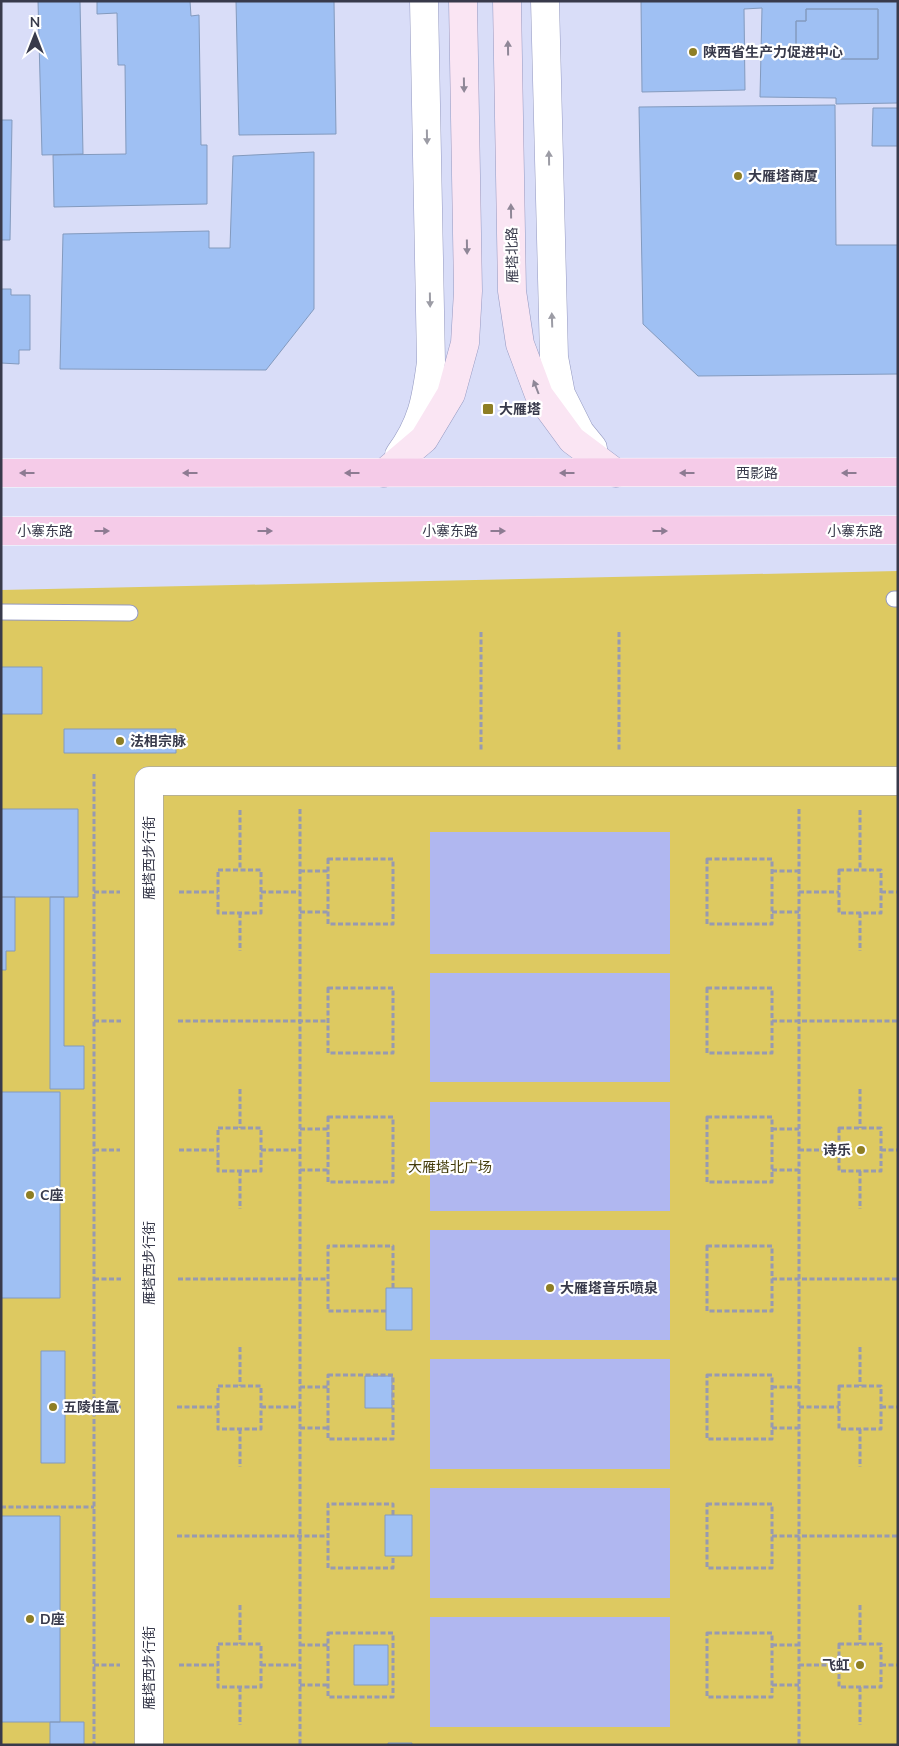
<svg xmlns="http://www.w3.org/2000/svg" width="899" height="1746" font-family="'Nunito Sans','Noto Sans SC',sans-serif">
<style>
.green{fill:#ddc961}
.water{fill:#b0b7f0}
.building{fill:#9fc0f3;stroke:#839abe;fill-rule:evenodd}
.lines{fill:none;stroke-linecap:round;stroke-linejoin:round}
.service-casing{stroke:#9499c1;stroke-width:17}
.minor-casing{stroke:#9499c1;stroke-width:29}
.secondary-casing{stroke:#9499c1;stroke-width:29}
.primary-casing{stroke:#fff;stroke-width:29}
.path{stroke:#979ab1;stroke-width:3;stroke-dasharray:5 2.5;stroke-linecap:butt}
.service{stroke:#fff;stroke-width:15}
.minor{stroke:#fff;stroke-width:28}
.secondary{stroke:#fae5f3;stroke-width:28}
.primary{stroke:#f5cbe8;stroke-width:28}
.oneway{fill:#8f8797}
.oneway2{fill:#9c9ca5}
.oneway3{fill:#8d7b92}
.poi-dot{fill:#8e7e24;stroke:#fff;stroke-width:2}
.labels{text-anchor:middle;stroke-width:4.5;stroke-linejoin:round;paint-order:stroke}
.poi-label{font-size:14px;font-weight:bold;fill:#383a4b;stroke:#fff;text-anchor:start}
.street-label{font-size:14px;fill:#383a4b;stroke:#fff}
.park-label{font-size:14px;fill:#443c0b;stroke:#fff}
</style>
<rect width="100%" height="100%" fill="#d9ddf8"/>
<path class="green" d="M898 571V1745H1V590Z"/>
<path class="water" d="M430 832H670V954H430Z
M430 973H670V1082H430Z
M430 1102H670V1211H430Z
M430 1230H670V1340H430Z
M430 1359H670V1469H430Z
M430 1488H670V1598H430Z
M430 1617H670V1727H430Z"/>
<path class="building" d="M38 1H80L83 154 42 155Z
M97 1H190L191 16 199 15 201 145H207V204L54 207 53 155 126 154 125 65H118L117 13 97 14Z
M236 1H334L336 134 239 135Z
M641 1H898V103L836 104V98L760 97 762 8 744 9 745 90 642 92ZM806 9H878V59H808V45H796V21H806Z
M806 9H878V59H808V45H796V21H806Z
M835 105 836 245H898V374L698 376 643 324 639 107Z
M873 108H898V146H872Z
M1 120H12L10 240H1Z
M314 152V309L266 370 60 369 63 234 209 231V248H230L233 156Z
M1 289H11V295H30V350H19V364L1 363Z
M1 667H42V714H1Z
M64 729H176V753H64Z
M1 809H78V897H1Z
M1 897H15V951H6V970H1Z
M50 897H64V1046H84V1089H50Z
M1 1092H60V1298H1Z
M386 1288H412V1330H386Z
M41 1351H65V1463H41Z
M365 1376H392V1408H365Z
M385 1515H412V1556H385Z
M1 1516H60V1722H1Z
M354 1645H388V1685H354Z
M50 1722H84V1745H50Z
M388 1743H412V1745H388Z"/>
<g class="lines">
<g class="service-casing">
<path id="service" d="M894 599H898
M1 612 130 613"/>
</g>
<g class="minor-casing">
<path id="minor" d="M545 1 554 357 561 394 580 432 593 448
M399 455C422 424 426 400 431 362L424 1
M149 1745V781H898"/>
</g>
<g class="secondary-casing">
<path id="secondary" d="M507 1 512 291 520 344 539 395 572 440 616 473
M384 473 424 439 451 394 465 343 468 291 463 1"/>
</g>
<g class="primary-casing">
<path id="primary" d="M1 473 898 472
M1 531 898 530"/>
</g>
<path class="path" d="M481 632V752
M619 632V752
M94 774V1745
M300 809V1745
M799 809V1745
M240 810V870
M860 810V870
M328 859H393V924H328Z
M707 859H772V924H707Z
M218 870H261V913H218Z
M839 870H881V913H839Z
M300 871H328
M772 871H799
M94 892H120
M179 892H218
M261 892H300
M799 892H839
M881 892H898
M300 912H328
M772 912H799
M240 913V951
M860 913V951
M328 988H393V1053H328Z
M707 988H772V1053H707Z
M94 1021H121
M178 1021H328
M772 1021H898
M240 1089V1128
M860 1089V1128
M328 1117H393V1182H328Z
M707 1117H772V1182H707Z
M218 1128H261V1171H218Z
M839 1128H881V1171H839Z
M300 1129H328
M772 1129H799
M94 1150H120
M179 1150H218
M261 1150H300
M799 1150H839
M881 1150H898
M300 1170H328
M772 1170H799
M240 1171V1209
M860 1171V1209
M707 1246H772V1311H707Z
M94 1279H121
M178 1279H328
M772 1279H898
M386 1311H328V1246H393V1288
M240 1347V1386
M860 1347V1386
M328 1375H393V1439H328Z
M707 1375H772V1439H707Z
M218 1386H261V1429H218Z
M839 1386H881V1429H839Z
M300 1387H328
M772 1387H799
M74 1407H121
M177 1407H218
M261 1407H300
M799 1407H839
M881 1407H898
M300 1428H328
M772 1428H799
M240 1429V1467
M860 1429V1467
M707 1504H772V1568H707Z
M1 1507H94
M393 1515V1504H328V1568H393V1556
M177 1536H328
M772 1536H898
M240 1605V1644
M860 1605V1644
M328 1633H393V1697H328Z
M707 1633H772V1697H707Z
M218 1644H261V1687H218Z
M839 1644H881V1687H839Z
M300 1645H328
M772 1645H799
M94 1665H120
M179 1665H218
M261 1665H300
M799 1665H839
M881 1665H898
M300 1685H328
M772 1685H799
M240 1687V1725
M860 1687V1725"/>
<use href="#service" class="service"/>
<use href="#minor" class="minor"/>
<use href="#secondary" class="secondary"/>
<use href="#primary" class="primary"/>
</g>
<defs><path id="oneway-solid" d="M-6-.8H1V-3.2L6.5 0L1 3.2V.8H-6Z" transform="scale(1.25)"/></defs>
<g class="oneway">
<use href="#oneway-solid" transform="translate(508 48) rotate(-91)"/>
<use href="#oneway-solid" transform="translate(464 85) rotate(89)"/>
<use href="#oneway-solid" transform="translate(511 211) rotate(-91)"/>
<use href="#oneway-solid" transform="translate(467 247) rotate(89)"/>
<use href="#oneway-solid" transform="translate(536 387) rotate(-111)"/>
</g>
<g class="oneway2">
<use href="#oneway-solid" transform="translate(427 137) rotate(89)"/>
<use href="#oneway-solid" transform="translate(549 158) rotate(-91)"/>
<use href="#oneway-solid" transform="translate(430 300) rotate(89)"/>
<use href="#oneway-solid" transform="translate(552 320) rotate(-92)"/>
</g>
<g class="oneway3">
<use href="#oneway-solid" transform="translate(27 473) rotate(180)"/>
<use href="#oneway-solid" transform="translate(190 473) rotate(180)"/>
<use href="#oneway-solid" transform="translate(352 473) rotate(180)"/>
<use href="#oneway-solid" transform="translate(567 473) rotate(180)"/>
<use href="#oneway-solid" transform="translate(687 473) rotate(180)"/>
<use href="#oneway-solid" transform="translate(849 473) rotate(180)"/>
<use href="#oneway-solid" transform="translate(102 531)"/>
<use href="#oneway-solid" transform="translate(265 531)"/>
<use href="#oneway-solid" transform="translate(498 531)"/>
<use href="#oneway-solid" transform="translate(660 531)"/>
</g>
<g class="poi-dot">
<circle cx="693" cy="52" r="5"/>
<circle cx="738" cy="176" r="5"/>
<rect x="482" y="403" width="12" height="12" rx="2.5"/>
<circle cx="120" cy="741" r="5"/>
<circle cx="861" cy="1150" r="5"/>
<circle cx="30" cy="1195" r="5"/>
<circle cx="550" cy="1288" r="5"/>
<circle cx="53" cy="1407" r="5"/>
<circle cx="30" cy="1619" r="5"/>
<circle cx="860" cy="1665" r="5"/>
</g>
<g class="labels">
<g class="poi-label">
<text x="703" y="57">陕西省生产力促进中心</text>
<text x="748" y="181">大雁塔商厦</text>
<text x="499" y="414">大雁塔</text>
<text x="130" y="746">法相宗脉</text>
<text x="851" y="1155" text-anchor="end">诗乐</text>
<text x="40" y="1200">C座</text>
<text x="560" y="1293">大雁塔音乐喷泉</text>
<text x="63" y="1412">五陵佳氲</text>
<text x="40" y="1624">D座</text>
<text x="850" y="1670" text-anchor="end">飞虹</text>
</g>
<g class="street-label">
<text transform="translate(512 255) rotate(-91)" y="5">雁塔北路</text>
<text x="757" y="478">西影路</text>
<text x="45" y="536">小寨东路</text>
<text x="450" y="536">小寨东路</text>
<text x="855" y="536">小寨东路</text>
<text transform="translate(149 858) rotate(-90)" y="5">雁塔西步行街</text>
<text transform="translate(149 1263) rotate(-90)" y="5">雁塔西步行街</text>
<text transform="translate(149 1668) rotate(-90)" y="5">雁塔西步行街</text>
</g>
<g class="park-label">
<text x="450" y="1172">大雁塔北广场</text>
</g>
</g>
<rect width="899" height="1746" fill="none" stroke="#383a4b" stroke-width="5"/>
<g transform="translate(35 35)" stroke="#ffffff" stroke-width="4" paint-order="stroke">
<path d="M0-4L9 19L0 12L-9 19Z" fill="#383a4b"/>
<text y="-8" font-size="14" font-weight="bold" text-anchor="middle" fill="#383a4b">N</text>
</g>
</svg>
